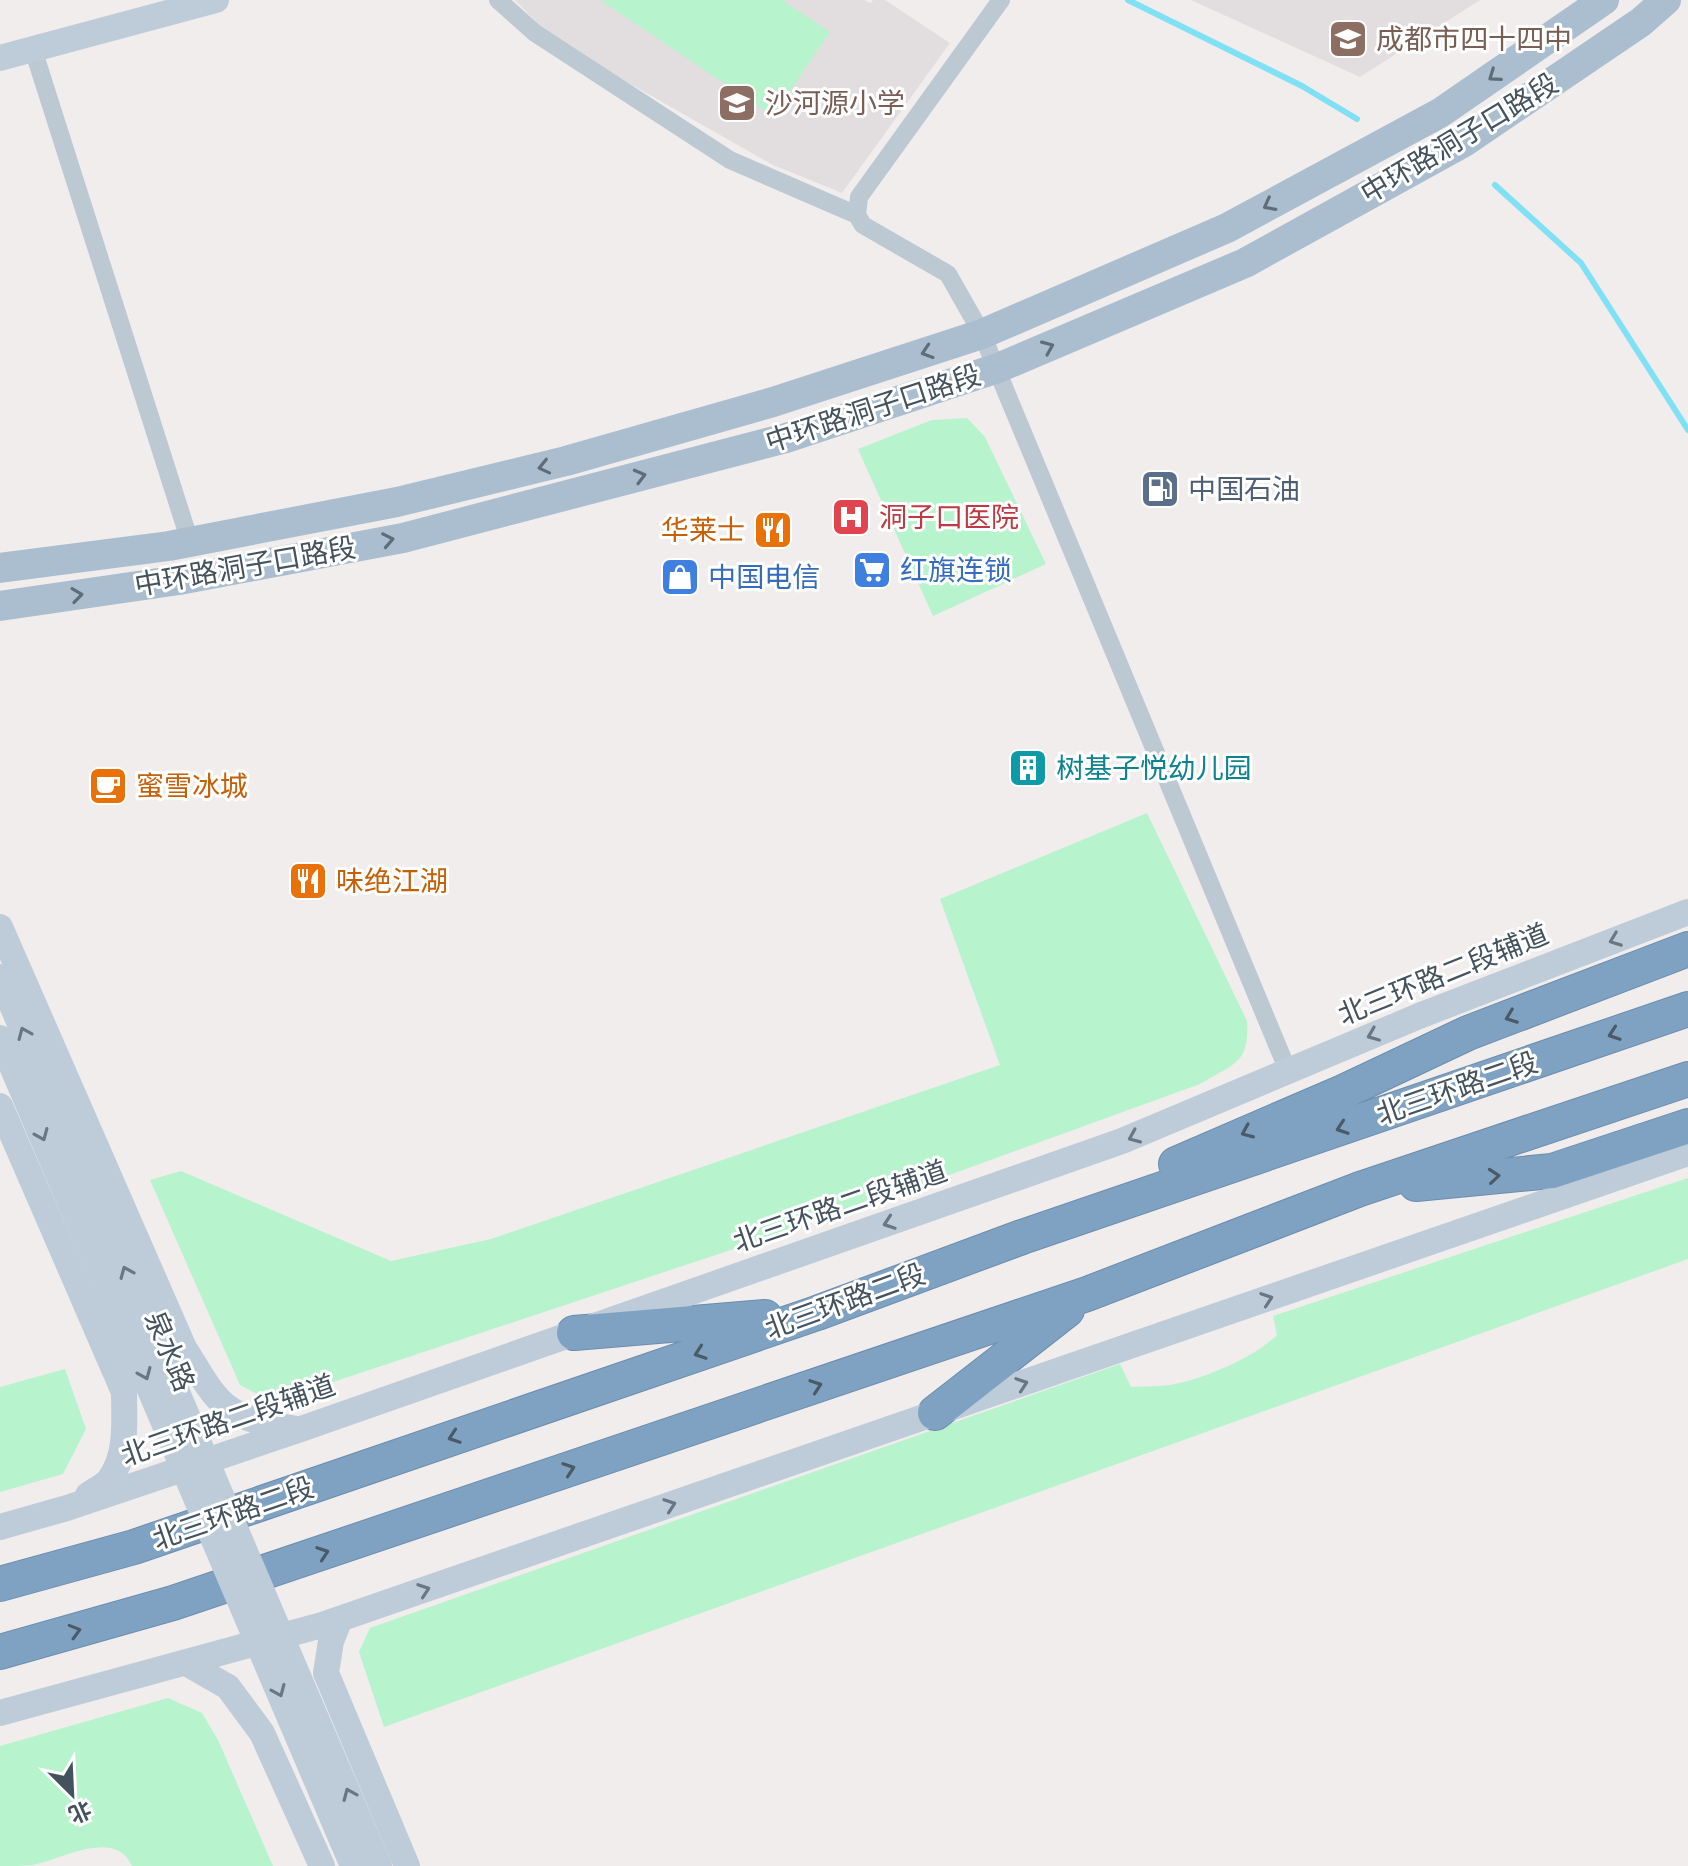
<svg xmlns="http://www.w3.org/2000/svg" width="1688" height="1866" font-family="'Sofia Sans Condensed','Noto Sans SC',sans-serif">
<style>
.education{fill:#e2dedf}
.green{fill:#b7f3cc}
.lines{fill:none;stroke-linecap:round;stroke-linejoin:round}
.stream{stroke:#80e0f4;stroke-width:6}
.highway-casing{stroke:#6b8dae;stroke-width:36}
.street{stroke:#bdc9d2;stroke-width:18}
.secondary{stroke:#beccd9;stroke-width:26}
.primary{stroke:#aabed0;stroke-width:30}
.highway{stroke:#80a2c2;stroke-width:34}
.secondary-bridge{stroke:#beccd9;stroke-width:26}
.oneway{stroke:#5e6d7a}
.oneway2{stroke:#697782}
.oneway3{stroke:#4a5a67}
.labels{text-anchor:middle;stroke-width:6;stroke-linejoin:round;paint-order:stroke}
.education-label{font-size:28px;fill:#785e54;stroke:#fff;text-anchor:start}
.street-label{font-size:28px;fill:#44525d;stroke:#fff}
.service-label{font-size:28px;fill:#4e5e75;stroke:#fff;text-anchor:start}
.health-label{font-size:28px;fill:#be3a42;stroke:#fff;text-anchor:start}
.food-label{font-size:28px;fill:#c56008;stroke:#fff;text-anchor:start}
.shop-label{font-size:28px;fill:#366cbe;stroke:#fff;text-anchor:start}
.culture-label{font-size:28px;fill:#0d838f;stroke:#fff;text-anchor:start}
</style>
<rect width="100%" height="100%" fill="#f1eded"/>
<path class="education" d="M515 0H864L871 3 873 0H885L950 43 842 193 773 165 555 41Z
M1191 0H1480L1360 77Z"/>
<path class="green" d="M600 0H782L830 32 773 116Z
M967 418 985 437 1046 564 933 616 858 449 932 420Z
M1147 813 1247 1021C1250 1064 1233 1064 1200 1084L875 1202 273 1402 240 1385 150 1180 181 1171 391 1261 491 1239 1000 1065 940 899Z
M1688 1178V1259L384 1727 359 1652 370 1628 1120 1364 1131 1387C1145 1386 1161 1387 1175 1384 1206 1378 1255 1357 1277 1335L1273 1316Z
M65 1369 86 1429 63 1474 0 1492V1387Z
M168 1698 202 1713 218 1740 273 1866H132C115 1827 61 1860 32 1865 22 1866 10 1866 0 1866V1746Z"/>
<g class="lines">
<path class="stream" d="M1128 0 1302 86 1357 119
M1495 185 1581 263 1688 430"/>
<g class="highway-casing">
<path id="highway" d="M1176 1164 1343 1092 1468 1033 1688 949
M1416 1184 1552 1171 1688 1126
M574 1333 765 1317
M935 1413 1067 1310
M0 1584 134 1547 817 1313 1022 1237 1688 1009
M0 1652 173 1603 1087 1294 1360 1189 1688 1079"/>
</g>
<path class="street" d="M498 0 535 33 730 160 857 215
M1001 0 859 197 857 215 863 225 948 274 982 334 1288 1071
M33 49 190 542"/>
<path class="secondary" d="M0 58 216 0
M0 927 184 1348C197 1367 210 1396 230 1409 249 1422 275 1425 297 1429
M0 1106 124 1392C124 1421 128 1455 109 1480 104 1486 95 1490 88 1495
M0 1527 67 1508 301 1429 1122 1141 1419 1016 1688 912
M340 1619 331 1641 326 1673 407 1866
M188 1664 228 1687 262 1733 322 1866
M0 1713 322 1625 1688 1153"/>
<path class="primary" d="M0 568 169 546 397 502 566 461 773 402 982 334 1227 228 1440 113 1604 0
M0 606 179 580 403 538 786 438 998 368 1245 263 1464 142 1641 22 1666 0"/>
<use href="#highway" class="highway"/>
<path class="secondary-bridge" d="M0 977 379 1866
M0 1038 353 1866"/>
</g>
<defs><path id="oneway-chevron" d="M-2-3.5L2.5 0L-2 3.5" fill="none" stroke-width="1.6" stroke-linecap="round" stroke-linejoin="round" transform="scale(2)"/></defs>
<g class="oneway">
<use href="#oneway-chevron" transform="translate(1494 76) rotate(145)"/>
<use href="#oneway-chevron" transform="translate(1269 205) rotate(152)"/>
<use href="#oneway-chevron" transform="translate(1048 347) rotate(-23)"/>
<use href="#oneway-chevron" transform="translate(927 352) rotate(162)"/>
<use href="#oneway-chevron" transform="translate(544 467) rotate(167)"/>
<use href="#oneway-chevron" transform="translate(640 476) rotate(-15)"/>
<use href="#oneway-chevron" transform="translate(388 540) rotate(-11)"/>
<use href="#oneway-chevron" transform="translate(77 595) rotate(-8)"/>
</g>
<g class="oneway2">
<use href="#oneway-chevron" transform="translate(1615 940) rotate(159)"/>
<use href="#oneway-chevron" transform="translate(24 1033) rotate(-113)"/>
<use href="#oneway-chevron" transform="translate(1373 1035) rotate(158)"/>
<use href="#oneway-chevron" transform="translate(42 1135) rotate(67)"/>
<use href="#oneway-chevron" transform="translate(1134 1137) rotate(157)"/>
<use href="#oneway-chevron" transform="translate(889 1223) rotate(161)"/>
<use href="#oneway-chevron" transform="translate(126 1272) rotate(-113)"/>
<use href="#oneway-chevron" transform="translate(1267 1299) rotate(-19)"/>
<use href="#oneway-chevron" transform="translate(145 1374) rotate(67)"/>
<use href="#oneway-chevron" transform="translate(1022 1384) rotate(-19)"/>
<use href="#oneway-chevron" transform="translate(670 1505) rotate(-19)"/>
<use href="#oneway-chevron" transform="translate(424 1590) rotate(-19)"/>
<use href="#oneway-chevron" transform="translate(279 1691) rotate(67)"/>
<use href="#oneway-chevron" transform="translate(349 1794) rotate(-113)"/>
</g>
<g class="oneway3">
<use href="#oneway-chevron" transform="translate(1511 1017) rotate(159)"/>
<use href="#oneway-chevron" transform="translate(1614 1034) rotate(161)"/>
<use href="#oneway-chevron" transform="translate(1342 1128) rotate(161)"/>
<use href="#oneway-chevron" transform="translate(1247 1132) rotate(157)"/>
<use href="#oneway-chevron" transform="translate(1494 1176) rotate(-5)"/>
<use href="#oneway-chevron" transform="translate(700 1353) rotate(161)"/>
<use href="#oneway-chevron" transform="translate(816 1386) rotate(-19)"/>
<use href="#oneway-chevron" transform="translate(454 1437) rotate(161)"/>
<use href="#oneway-chevron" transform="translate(569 1469) rotate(-19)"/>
<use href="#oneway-chevron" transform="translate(323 1553) rotate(-19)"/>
<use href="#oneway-chevron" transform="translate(75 1631) rotate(-16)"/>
</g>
<defs>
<g id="school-square" transform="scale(2)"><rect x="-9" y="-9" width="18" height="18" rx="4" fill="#8d6e63" stroke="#fff"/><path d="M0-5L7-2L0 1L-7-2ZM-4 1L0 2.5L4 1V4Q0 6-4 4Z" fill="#fff"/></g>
<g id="fuel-square" transform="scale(2)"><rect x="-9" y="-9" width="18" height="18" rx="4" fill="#5c6f8a" stroke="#fff"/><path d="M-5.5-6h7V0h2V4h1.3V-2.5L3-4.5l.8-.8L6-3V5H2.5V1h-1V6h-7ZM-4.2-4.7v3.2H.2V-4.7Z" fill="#fff"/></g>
<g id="hospital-square" transform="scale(2)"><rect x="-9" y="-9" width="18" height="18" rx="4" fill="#e0444e" stroke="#fff"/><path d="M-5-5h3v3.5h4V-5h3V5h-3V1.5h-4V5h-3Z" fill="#fff"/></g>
<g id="restaurant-square" transform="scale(2)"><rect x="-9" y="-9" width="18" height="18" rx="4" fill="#e8710a" stroke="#fff"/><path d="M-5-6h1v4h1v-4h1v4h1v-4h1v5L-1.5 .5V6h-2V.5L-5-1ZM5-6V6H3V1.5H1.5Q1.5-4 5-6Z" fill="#fff"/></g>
<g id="supermarket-square" transform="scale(2)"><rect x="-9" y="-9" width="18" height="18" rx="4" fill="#3f7fe0" stroke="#fff"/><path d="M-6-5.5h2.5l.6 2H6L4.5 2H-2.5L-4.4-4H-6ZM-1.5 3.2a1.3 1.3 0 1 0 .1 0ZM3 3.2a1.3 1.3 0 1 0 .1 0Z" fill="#fff"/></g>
<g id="shop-square" transform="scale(2)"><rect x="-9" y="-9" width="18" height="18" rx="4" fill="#3f7fe0" stroke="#fff"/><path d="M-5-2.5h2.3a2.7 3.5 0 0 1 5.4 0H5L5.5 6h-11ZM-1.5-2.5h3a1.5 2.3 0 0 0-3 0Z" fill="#fff"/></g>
<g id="building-square" transform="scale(2)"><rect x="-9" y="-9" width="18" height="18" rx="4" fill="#0f9aa8" stroke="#fff"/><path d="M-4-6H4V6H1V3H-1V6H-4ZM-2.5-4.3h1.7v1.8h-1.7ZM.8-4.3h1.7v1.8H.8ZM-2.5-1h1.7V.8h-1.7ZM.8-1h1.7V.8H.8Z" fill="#fff"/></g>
<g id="cafe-square" transform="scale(2)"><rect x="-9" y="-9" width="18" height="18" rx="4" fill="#e8710a" stroke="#fff"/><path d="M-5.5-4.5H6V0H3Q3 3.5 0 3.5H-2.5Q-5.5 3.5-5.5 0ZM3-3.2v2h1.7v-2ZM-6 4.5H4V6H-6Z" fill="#fff"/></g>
</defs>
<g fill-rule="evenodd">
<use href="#school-square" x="1348" y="39"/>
<use href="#school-square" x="737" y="103"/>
<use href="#fuel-square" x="1160" y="489"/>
<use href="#hospital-square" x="851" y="517"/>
<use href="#restaurant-square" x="773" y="530"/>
<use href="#supermarket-square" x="872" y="570"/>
<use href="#shop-square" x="680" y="577"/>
<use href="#building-square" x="1028" y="768"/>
<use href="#cafe-square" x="108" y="786"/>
<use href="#restaurant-square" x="308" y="881"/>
</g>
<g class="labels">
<g class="education-label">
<text x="1376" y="49">成都市四十四中</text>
<text x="765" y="113">沙河源小学</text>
</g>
<g class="street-label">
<text transform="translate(1459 138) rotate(-31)" y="10">中环路洞子口路段</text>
<text transform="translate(873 408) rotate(-18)" y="10">中环路洞子口路段</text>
<text transform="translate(245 566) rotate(-10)" y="10">中环路洞子口路段</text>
<text transform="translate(1443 974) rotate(-22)" y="10">北三环路二段辅道</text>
<text transform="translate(1457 1088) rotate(-19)" y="10">北三环路二段</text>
<text transform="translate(840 1206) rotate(-19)" y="10">北三环路二段辅道</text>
<text transform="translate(845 1301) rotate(-20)" y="10">北三环路二段</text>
<text transform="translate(170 1351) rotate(67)" y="10">泉水路</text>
<text transform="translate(228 1420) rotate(-19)" y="10">北三环路二段辅道</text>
<text transform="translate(233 1513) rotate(-19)" y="10">北三环路二段</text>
</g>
<g class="service-label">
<text x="1188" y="499">中国石油</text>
</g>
<g class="health-label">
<text x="879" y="527">洞子口医院</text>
</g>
<g class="food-label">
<text x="745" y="540" text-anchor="end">华莱士</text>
<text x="136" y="796">蜜雪冰城</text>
<text x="336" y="891">味绝江湖</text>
</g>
<g class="shop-label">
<text x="900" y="580">红旗连锁</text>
<text x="708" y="587">中国电信</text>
</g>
<g class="culture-label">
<text x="1056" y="778">树基子悦幼儿园</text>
</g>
</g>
<g transform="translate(72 1794) rotate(156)" stroke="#ffffff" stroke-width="6" paint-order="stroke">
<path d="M0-6L14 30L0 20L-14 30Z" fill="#44525d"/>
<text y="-12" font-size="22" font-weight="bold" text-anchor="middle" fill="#44525d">北</text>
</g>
</svg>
